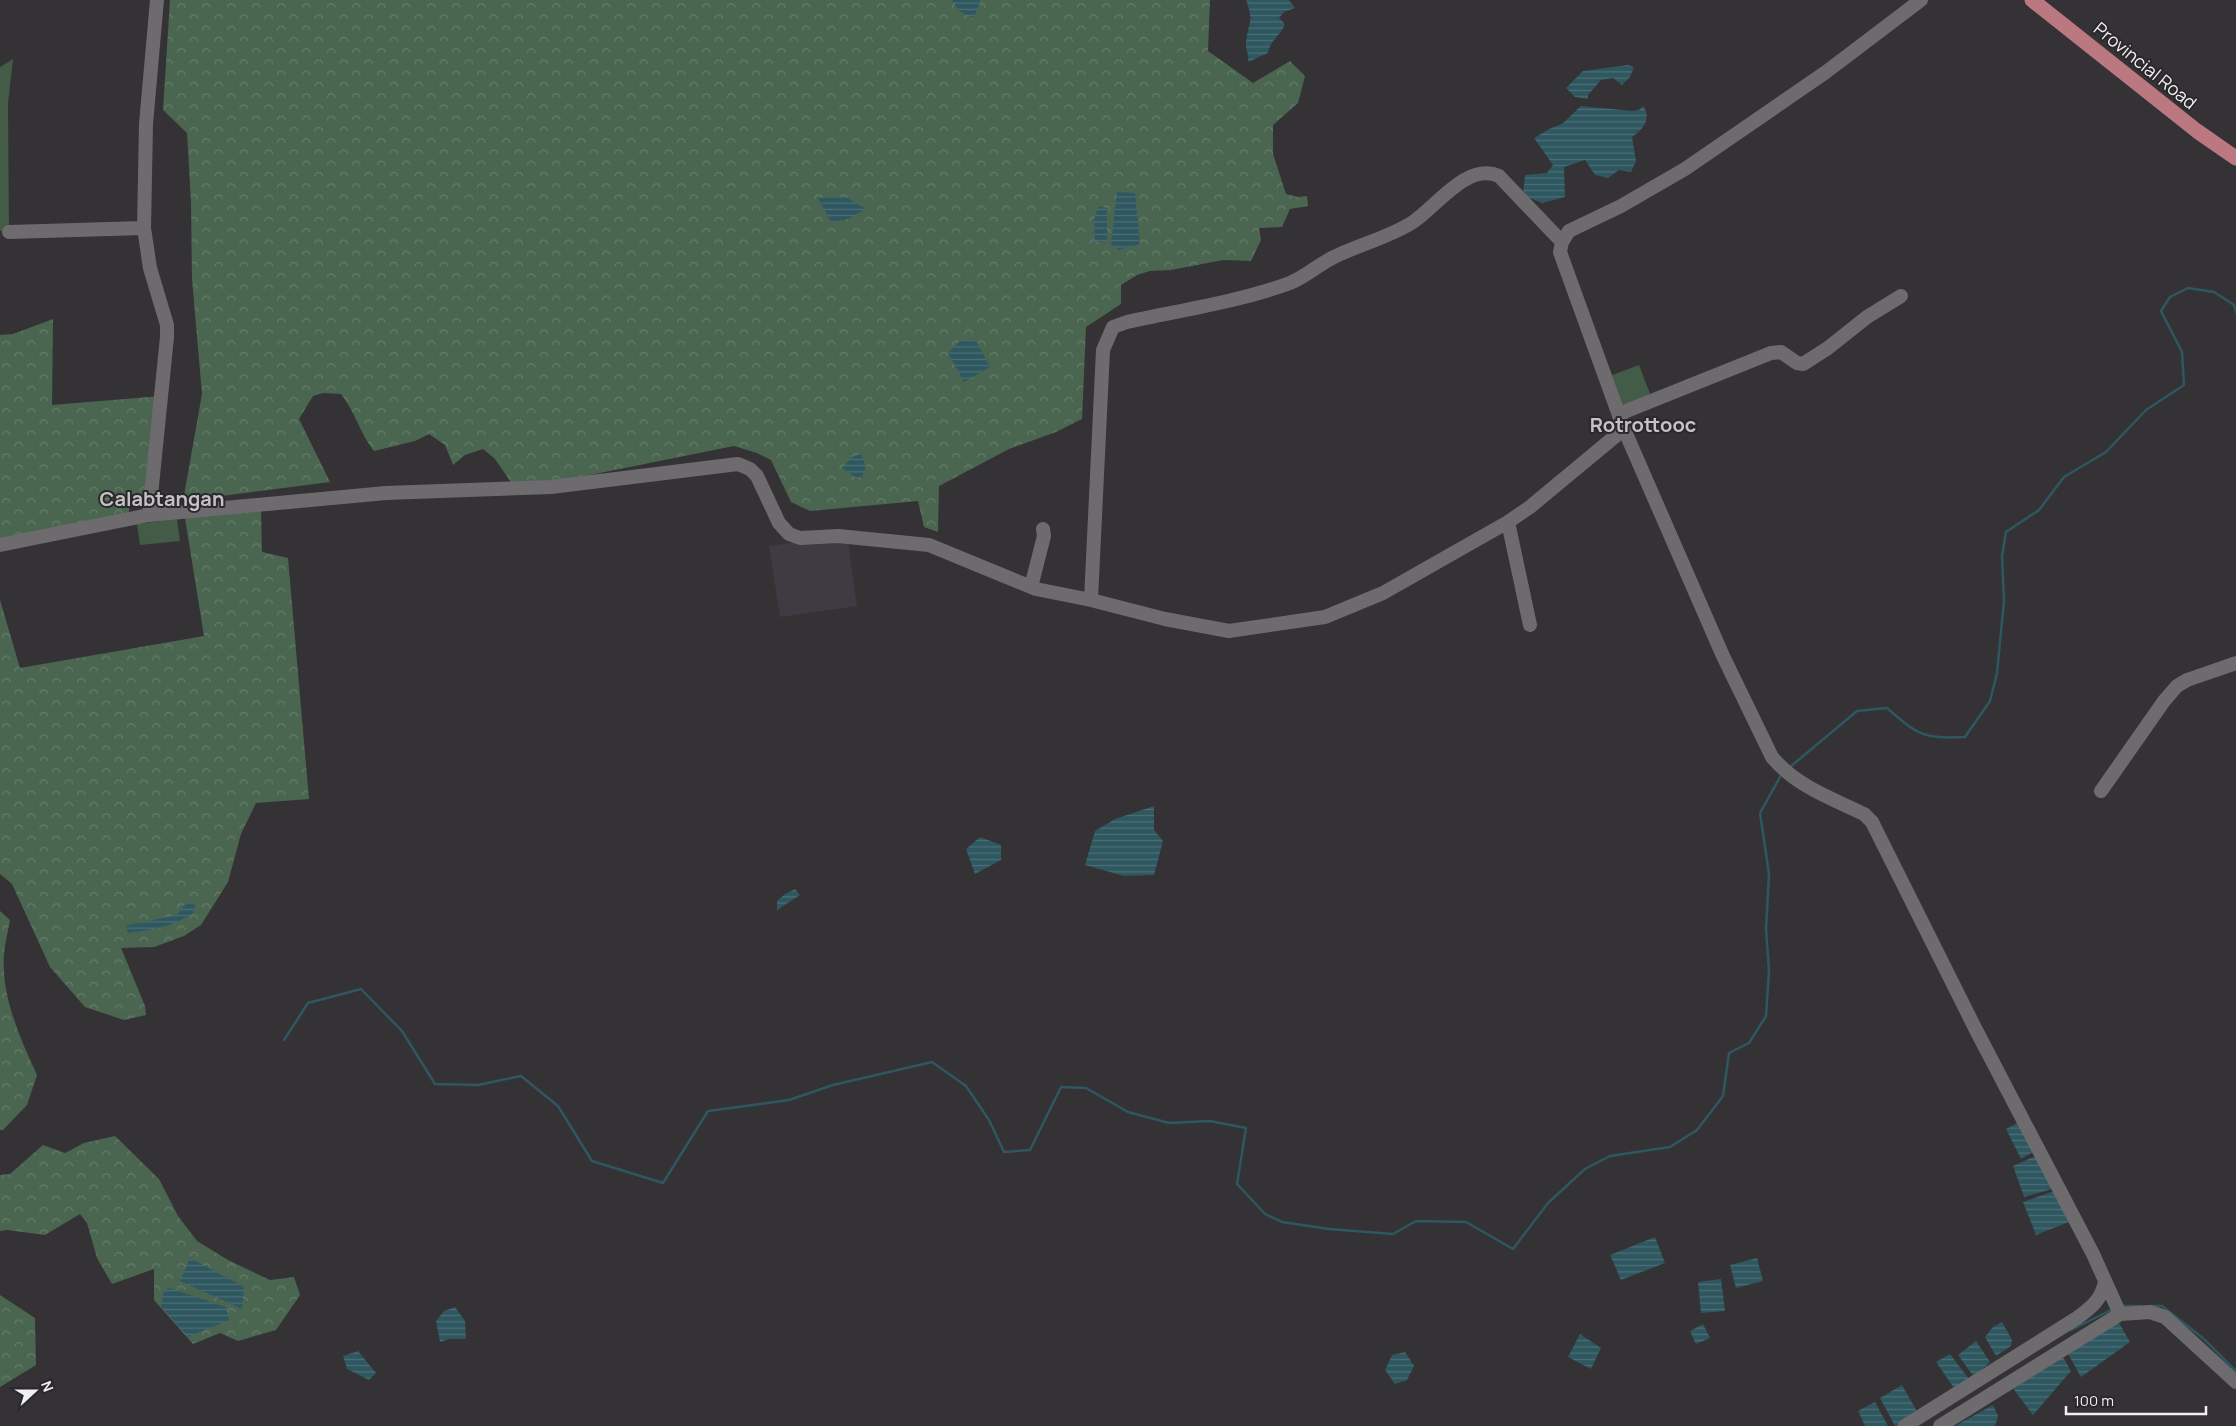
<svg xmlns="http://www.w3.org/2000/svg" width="2236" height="1426" font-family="Manrope,sans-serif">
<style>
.built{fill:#403a42}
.green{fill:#425c47}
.forest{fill:url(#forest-crowns)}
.water{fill:url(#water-rules)}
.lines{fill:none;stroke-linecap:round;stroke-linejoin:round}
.stream{stroke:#2e5760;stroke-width:2.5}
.minor{stroke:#6e6b6f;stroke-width:14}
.major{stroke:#bb7880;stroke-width:15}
.labels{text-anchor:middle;stroke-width:4;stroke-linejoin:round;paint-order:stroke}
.street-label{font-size:18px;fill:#f0eff1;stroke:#2a282b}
.quarter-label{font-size:20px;font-weight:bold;fill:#c5c2c6;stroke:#2a282b}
</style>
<defs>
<pattern id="forest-crowns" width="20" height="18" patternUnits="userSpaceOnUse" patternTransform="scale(1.25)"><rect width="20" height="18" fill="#4a6650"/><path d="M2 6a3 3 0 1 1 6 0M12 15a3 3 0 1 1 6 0" fill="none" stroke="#647c6a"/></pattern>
<pattern id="water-rules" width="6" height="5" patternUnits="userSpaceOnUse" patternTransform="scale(1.25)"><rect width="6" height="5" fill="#2e5760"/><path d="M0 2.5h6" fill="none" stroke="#4d6f77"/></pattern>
</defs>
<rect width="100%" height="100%" fill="#343235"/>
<path class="built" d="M847 534 857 606 780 617 769 546Z"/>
<path class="green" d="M13 59 8 104 9 232 0 231V67Z
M1639 365 1652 399 1620 412 1607 377Z
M177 519 180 541 140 545 137 524Z"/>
<path class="forest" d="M170 0H1210L1208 51 1253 83 1290 61 1305 76 1298 103 1273 125V154L1286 194 1298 197 1307 196 1308 206 1290 209 1282 227 1259 228 1261 240 1251 261 1223 260 1171 270 1150 271 1137 275 1121 285V304L1086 327 1082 419 1056 432 1009 449 939 486 938 532 924 527 918 501 810 511 791 502 771 460 757 453 734 446 570 479 513 485 495 459 483 449 465 455 453 465 445 445 429 434 415 441 374 451C359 432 356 413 341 394L323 393 313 396 299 419 330 482 183 501 202 394 192 279 191 202 187 133 163 110Z
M53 319 52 405 161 396 151 496 131 500 128 516 0 545V335L13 334Z
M261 505 262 552 288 558 309 799 256 803 241 834 228 882 201 925 184 936 154 947 121 948 145 1006 146 1015 124 1020 85 1007 50 967 12 884 0 874V600L20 668 204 636 184 512Z
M0 911 10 920C8 931 5 943 4 954 1 997 20 1038 37 1075L27 1105 3 1130H0Z
M115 1136 159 1179 178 1216 197 1241 228 1260 270 1280 294 1277 300 1295 276 1330 238 1341 220 1333 193 1344 154 1300V1269L112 1284 97 1258 87 1223 80 1214 45 1235 7 1230 0 1231V1175L10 1174 43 1145 65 1153 84 1143Z
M0 1295 35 1318 36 1365 0 1387Z"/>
<path class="water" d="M952 0H980L979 6 973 18 959 11Z
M1246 0H1289L1295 8 1284 12 1279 18 1285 24C1281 35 1269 42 1268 53L1248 62C1250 55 1245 50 1246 43 1248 21 1255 24 1246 0Z
M1628 65 1634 67 1630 77 1622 85 1613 78 1601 80 1588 95V99L1575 97 1566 88 1583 71Z
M1581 106 1632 111 1639 110 1643 106C1652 118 1643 130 1632 137L1636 161 1631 172 1619 170 1608 178 1595 175 1585 160 1564 167 1565 197 1542 203 1523 195 1525 175 1547 173 1553 165 1534 138 1549 129 1562 124Z
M1117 192 1135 193 1140 244 1119 250 1111 244Z
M846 197 866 209 848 219 831 222 818 198Z
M1099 206 1107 208V242L1095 241 1094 219Z
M975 339 990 367 964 382 948 353 960 341Z
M861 454 866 467 862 477H855L842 468 852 457Z
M1154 806V830L1163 841 1154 875 1124 876 1085 865 1095 831 1115 819Z
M980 837 1001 845V860L975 874 966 849Z
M795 889 800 895 777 910V901L785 894Z
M186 903H193L195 905 193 913C174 927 151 930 128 933L125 926 177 915Z
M2019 1122 2033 1152 2021 1159 2006 1129Z
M2036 1156 2052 1189 2024 1197 2013 1166Z
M2054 1191 2069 1222 2036 1235 2023 1202Z
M1655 1237 1665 1263 1621 1280 1610 1255Z
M190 1258 244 1287 242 1309 180 1281Z
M1757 1258 1763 1281 1736 1288 1730 1265Z
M1721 1279 1725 1311 1701 1313 1698 1282Z
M170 1288 226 1307 229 1320 188 1337 161 1306 164 1290Z
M455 1307 465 1321 466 1339H449L440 1342 436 1321 444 1311Z
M2118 1321 2130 1342 2081 1377 2067 1352Z
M2002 1322 2012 1340 2011 1346 1996 1356 1985 1337 1993 1327Z
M1703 1324 1710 1338 1696 1344 1690 1331Z
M1580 1334 1601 1348 1591 1369 1568 1357Z
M1976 1341 1990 1362 1974 1377 1958 1355Z
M358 1351 376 1373 369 1380 347 1369 343 1356Z
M1405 1352 1414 1366 1407 1380 1395 1384 1385 1370 1392 1355Z
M1950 1354 1969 1379 1954 1388 1936 1362Z
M2063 1357 2071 1371 2033 1415 2012 1387Z
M1902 1385 1918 1413 1898 1426H1895L1880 1398Z
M1875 1402 1888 1426H1865L1858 1411Z
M1993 1405 1998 1416 1995 1426H1955Z"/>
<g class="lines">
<path class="stream" d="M1790 767 1857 711 1887 708C1918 735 1923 739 1965 737L1990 701 1997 673 2004 601 2002 556 2006 532 2039 510 2064 477 2106 452 2146 410 2184 385 2182 352 2161 311 2170 297 2188 288 2214 292 2234 305 2236 312
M284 1040 308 1003 361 989 402 1031 435 1084 478 1085 521 1076 558 1106 592 1161 663 1183 708 1111 789 1100 833 1085 932 1062 966 1086 989 1120 1004 1152 1030 1150 1061 1087 1086 1088 1128 1112 1169 1123 1210 1121 1246 1128 1237 1184 1265 1214 1282 1222 1329 1229 1393 1234 1416 1221 1466 1222 1513 1249 1548 1203 1585 1169 1610 1156 1670 1147 1697 1130 1723 1096 1729 1053 1749 1043 1766 1016 1769 971 1766 929 1769 874 1760 813 1780 777
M2122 1306H2141
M2151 1306H2162L2204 1339 2236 1371
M2071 1330 2111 1310"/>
<path class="minor" d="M1921 0 1826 72 1685 169 1621 206 1569 231 1562 242 1560 252 1624 429 1723 656 1772 757C1796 786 1831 798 1864 814L1872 822 1975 1028 2093 1254 2120 1314
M9 232 144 228
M1619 414 1771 353 1781 352 1797 363 1803 364 1828 348 1867 317 1901 296
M149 515 167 337V325L150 268 144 228 146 124 157 0
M1508 522 1530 625
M0 545 149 515 386 493 551 487 738 464 750 469 757 476 779 523 789 534 800 538 838 536 929 545 1036 589 1091 600 1165 619 1229 631 1325 617 1383 593 1508 522 1530 507 1624 429
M1031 587 1044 536 1043 529
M1091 600 1103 350 1113 327 1127 322C1181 310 1238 302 1290 283 1307 276 1320 263 1336 256 1361 244 1390 237 1413 222 1437 206 1467 162 1499 176L1562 242
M2101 791 2164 701 2177 686 2187 680 2236 663
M1905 1426 2077 1318C2092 1307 2101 1300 2105 1282
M1940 1426 2120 1314 2150 1312 2165 1317 2236 1382"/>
<path class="major" d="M2032 0 2197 131 2236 158"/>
</g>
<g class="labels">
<g class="street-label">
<text transform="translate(2145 66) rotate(39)" y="6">Provincial Road</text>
</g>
<g class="quarter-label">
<text x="1643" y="432">Rotrottooc</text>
<text x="162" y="506">Calabtangan</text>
</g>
</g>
<g transform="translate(35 1391) rotate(69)" stroke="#2a282b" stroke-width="4" paint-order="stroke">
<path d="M0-4L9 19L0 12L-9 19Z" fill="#f0eff1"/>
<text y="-8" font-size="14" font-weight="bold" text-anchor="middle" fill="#f0eff1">N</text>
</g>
<path d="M2066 1406v8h140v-8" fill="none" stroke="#f0eff1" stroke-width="2.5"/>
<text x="2074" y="1406" font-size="15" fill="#f0eff1" stroke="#2a282b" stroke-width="4" paint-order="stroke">100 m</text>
</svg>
